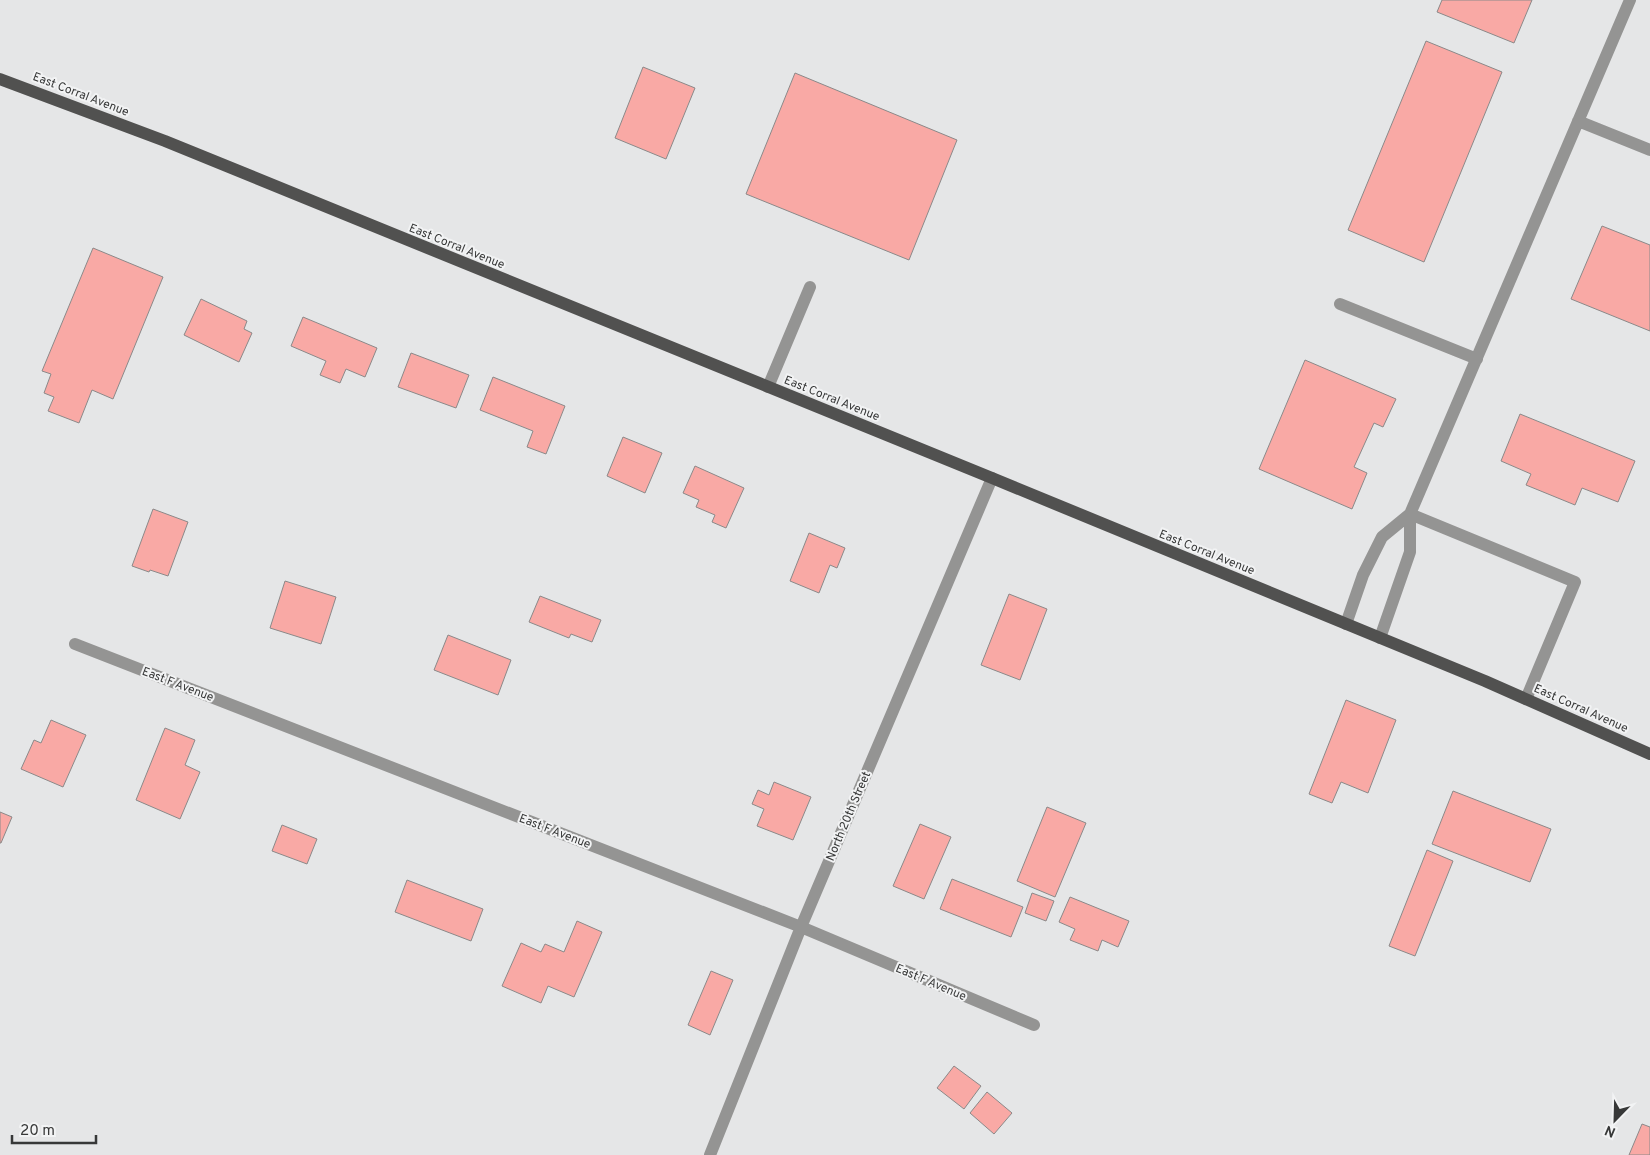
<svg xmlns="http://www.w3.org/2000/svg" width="1650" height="1155" font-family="Overpass,sans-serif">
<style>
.building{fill:#f9a9a5;stroke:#8b8989}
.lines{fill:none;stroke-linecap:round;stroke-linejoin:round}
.minor{stroke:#949493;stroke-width:12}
.major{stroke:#515150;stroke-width:12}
.labels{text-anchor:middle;stroke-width:4;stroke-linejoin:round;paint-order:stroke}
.street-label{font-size:12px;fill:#373838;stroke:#f2f3f4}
</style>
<rect width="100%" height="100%" fill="#e5e6e7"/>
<path class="building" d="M1442 0H1532L1514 43 1437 12Z
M1426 41 1502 72 1424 262 1348 230Z
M643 67 695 88 666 159 615 138Z
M795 73 957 140 909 260 746 194Z
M1602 226 1650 245V331L1571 299Z
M93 248 163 277 113 399 92 390 79 423 48 411 54 397 44 393 51 374 42 371Z
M201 299 247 321 244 329 252 333 239 362 184 335Z
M303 317 377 348 365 377 346 369 340 383 320 375 326 361 291 346Z
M411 353 469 375 456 408 398 387Z
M1305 360 1396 399 1383 427 1374 423 1354 467 1367 473 1352 509 1259 469Z
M493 377 565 406 546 454 527 447 533 431 480 410Z
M1520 414 1635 461 1618 502 1582 488 1575 505 1526 485 1531 474 1501 461Z
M623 437 662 453 645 493 607 476Z
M695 466 744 488 726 528 712 522 715 515 696 507 699 500 683 493Z
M153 509 188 522 168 576 150 570 149 572 132 566Z
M809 533 845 548 837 568 830 565 819 593 790 581Z
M285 581 336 597 321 644 270 628Z
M1009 594 1047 609 1020 680 981 665Z
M540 596 601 620 592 642 571 634 569 638 529 622Z
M448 635 511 660 498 695 434 670Z
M1346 700 1396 720 1368 793 1341 782 1332 803 1309 794Z
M51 720 86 735 63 787 21 769 34 740 41 743Z
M165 728 195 740 185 765 200 772 180 819 136 800Z
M774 782 811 797 793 840 757 826 764 809 752 804 758 790 769 795Z
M1453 791 1551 829 1530 882 1432 844Z
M1047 807 1086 823 1055 897 1017 881Z
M0 812 12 817 1 843H0Z
M920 824 951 837 924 899 893 886Z
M282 825 317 839 307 864 272 851Z
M1427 850 1453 861 1415 956 1389 946Z
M952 879 1023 907 1011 937 940 909Z
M407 880 483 909 471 941 395 912Z
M1032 893 1054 901 1046 921 1025 913Z
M1070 897 1129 921 1118 947 1102 940 1098 951 1070 940 1075 929 1059 922Z
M577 921 602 932 574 997 548 986 541 1003 502 986 521 943 541 952 545 944 564 952Z
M711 971 733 980 710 1035 688 1025Z
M954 1066 981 1086 964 1109 937 1088Z
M987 1092 1012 1113 994 1134 970 1113Z
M1642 1124 1650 1127V1155H1629Z"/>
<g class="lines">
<path class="minor" d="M1578 121 1650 150
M1340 304 1477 359
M768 387 810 287
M1410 514 1575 582 1526 699
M1346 624 1363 575 1382 537 1410 514
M1380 638 1410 552V514L1630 0
M75 644 801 927 1034 1025
M710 1155 801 927 992 478"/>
<path class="major" d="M0 79 165 141 992 478 1485 681 1650 754"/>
</g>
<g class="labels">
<g class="street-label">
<text transform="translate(81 94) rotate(21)" y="4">East Corral Avenue</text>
<text transform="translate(457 246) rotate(22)" y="4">East Corral Avenue</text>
<text transform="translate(832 398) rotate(22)" y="4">East Corral Avenue</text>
<text transform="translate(1207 552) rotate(22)" y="4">East Corral Avenue</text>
<text transform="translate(178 684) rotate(21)" y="4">East F Avenue</text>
<text transform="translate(1581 708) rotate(24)" y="4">East Corral Avenue</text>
<text transform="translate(848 816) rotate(-67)" y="4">North 20th Street</text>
<text transform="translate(555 831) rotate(21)" y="4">East F Avenue</text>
<text transform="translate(931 982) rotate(23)" y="4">East F Avenue</text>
</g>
</g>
<g transform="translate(1615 1120) rotate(203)" stroke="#f2f3f4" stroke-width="4" paint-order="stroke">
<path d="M0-4L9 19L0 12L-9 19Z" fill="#373838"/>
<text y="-8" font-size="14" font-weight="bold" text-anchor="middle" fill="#373838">N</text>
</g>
<path d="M12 1135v8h84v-8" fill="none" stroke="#373838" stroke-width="2.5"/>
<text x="20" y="1135" font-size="15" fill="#373838" stroke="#f2f3f4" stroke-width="4" paint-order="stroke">20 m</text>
</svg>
